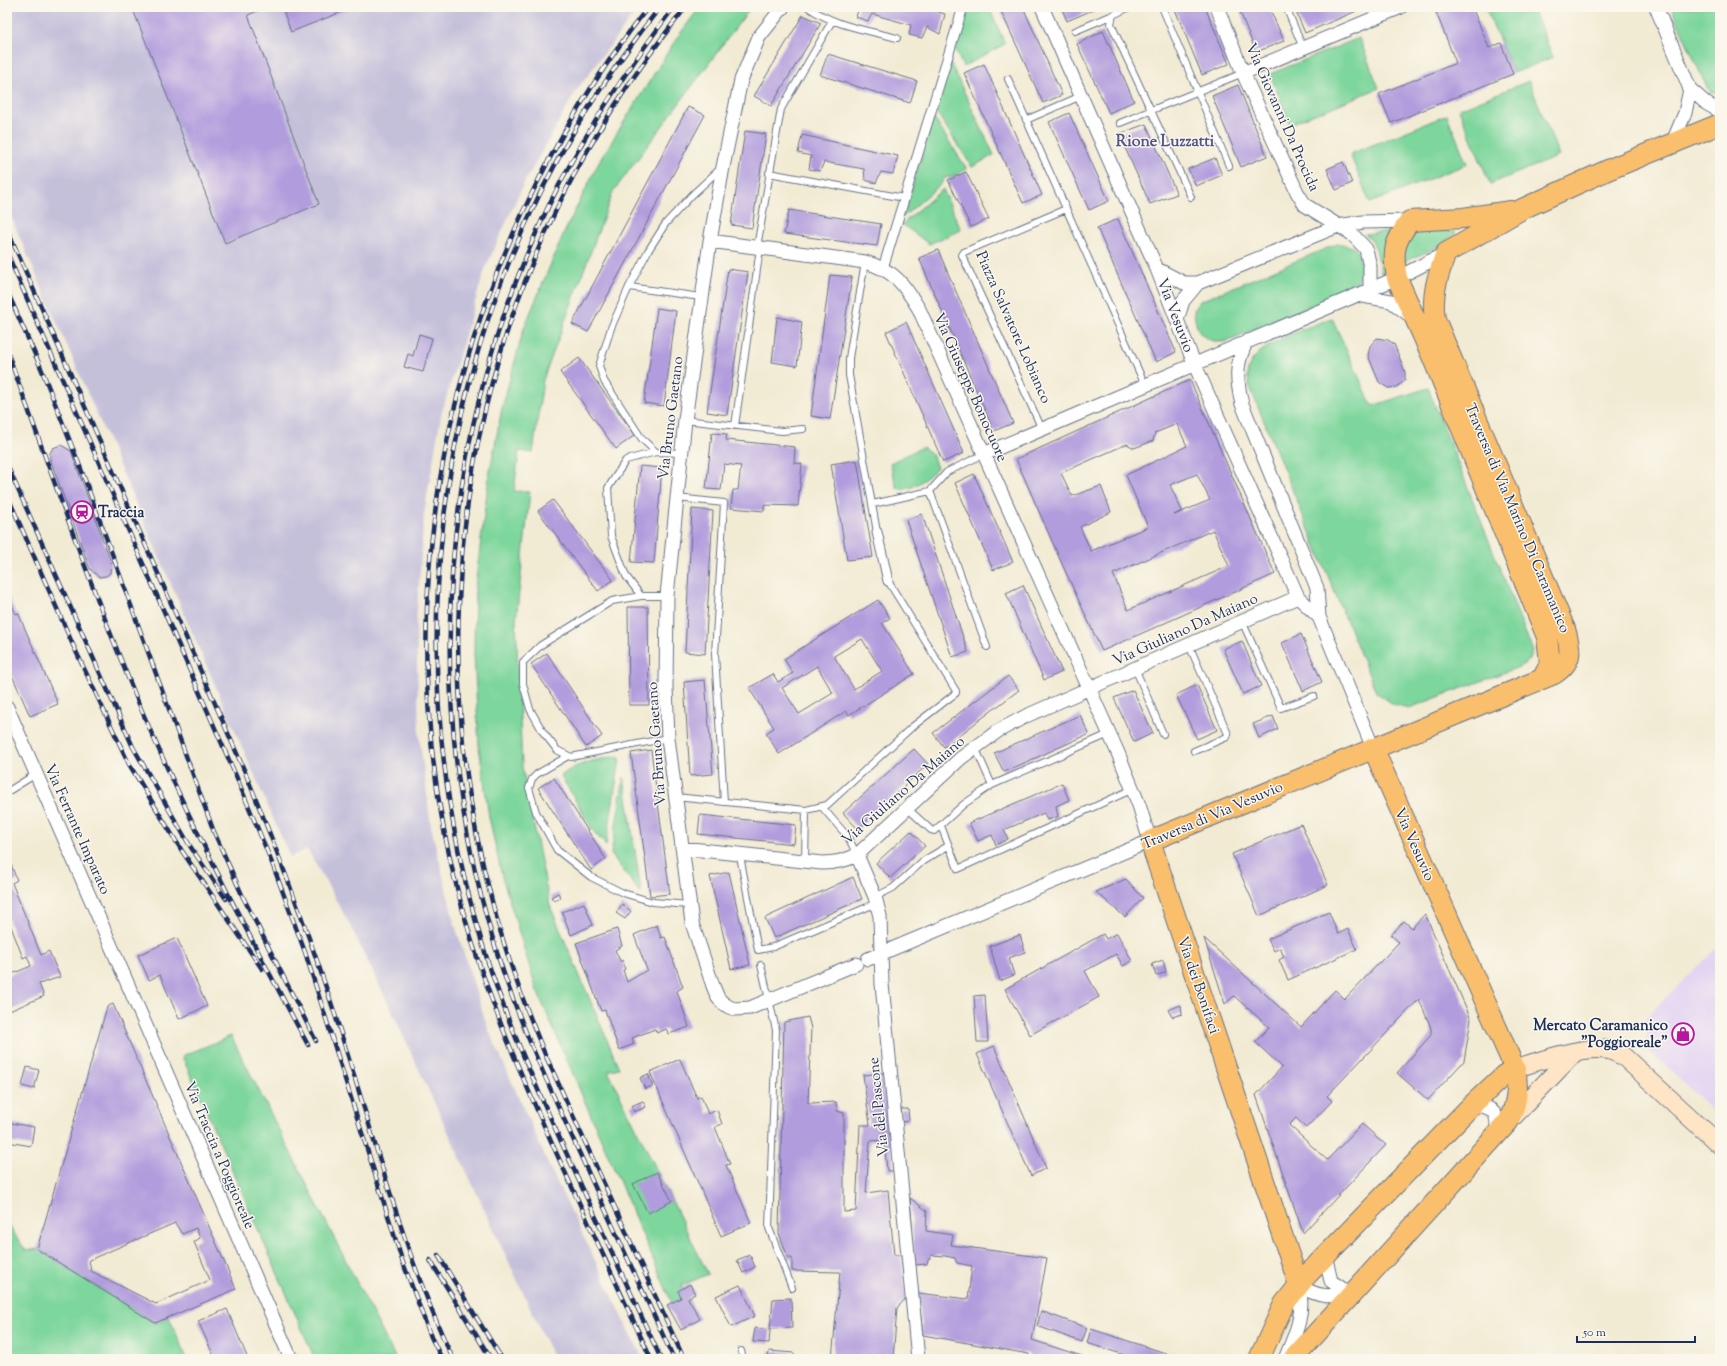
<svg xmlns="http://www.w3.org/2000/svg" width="1727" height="1366" font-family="'Sorts Mill Goudy',serif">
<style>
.built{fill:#e2d4f3}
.industrial{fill:#c5c0da}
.green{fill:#7dd69b;stroke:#4c827c}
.building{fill:#b19cdd;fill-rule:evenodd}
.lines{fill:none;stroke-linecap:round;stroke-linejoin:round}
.service-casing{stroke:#667187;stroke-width:8}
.pedestrian-casing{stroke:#667187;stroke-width:11}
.minor-casing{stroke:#667187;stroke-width:15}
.secondary-casing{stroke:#667187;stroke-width:20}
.primary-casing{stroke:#667187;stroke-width:22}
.service{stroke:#fff;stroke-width:6}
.pedestrian{stroke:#fff;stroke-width:9}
.minor{stroke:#fff;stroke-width:13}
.secondary{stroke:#fde5c5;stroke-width:18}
.primary{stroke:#f9bf6d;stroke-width:20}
.rail-casing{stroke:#1b2f5e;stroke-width:4.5}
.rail{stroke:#fbf7ec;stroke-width:3;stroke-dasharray:9;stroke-linecap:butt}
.labels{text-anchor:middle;stroke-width:3;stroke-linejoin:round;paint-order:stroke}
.street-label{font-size:15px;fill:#1b2f5e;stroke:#fbf7ec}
.poi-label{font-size:15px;font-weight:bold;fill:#1b2f5e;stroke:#fbf7ec;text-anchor:start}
.neighbourhood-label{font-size:16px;font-weight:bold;fill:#50558a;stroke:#fbf7ec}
</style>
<rect width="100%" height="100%" fill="#fbf7ec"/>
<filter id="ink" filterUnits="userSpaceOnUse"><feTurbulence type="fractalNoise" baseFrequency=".025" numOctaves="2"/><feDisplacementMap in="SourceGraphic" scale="8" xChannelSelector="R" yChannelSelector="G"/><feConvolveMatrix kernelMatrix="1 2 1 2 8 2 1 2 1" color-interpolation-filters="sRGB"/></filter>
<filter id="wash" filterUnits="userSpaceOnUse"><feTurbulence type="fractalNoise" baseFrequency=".012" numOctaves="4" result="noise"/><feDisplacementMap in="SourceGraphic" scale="16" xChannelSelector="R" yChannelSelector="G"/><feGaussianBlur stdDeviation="0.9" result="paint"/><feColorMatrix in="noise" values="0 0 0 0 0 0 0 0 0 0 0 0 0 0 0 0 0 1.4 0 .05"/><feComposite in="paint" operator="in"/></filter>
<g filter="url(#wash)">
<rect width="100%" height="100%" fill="#f2ebd4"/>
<path class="built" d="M1720 945V1117L1648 1050 1645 1018Z"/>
<path class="industrial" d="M7 7H639L576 91 524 183 485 269 441 415 424 514 416 624 419 734 431 826 454 922 487 1026 550 1168 643 1359H554L388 1003 349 923 307 849 290 857 7 208Z"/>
<path class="green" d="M700 7H751L613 192 543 380 533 453 519 451 514 491 530 492 516 620 522 766 550 906 619 1068 608 1071 708 1274 681 1286 686 1296 672 1303 537 991 502 876 489 817 479 747 474 654 475 588 489 476 502 408 524 328 563 235 600 160 676 39Z
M968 7H989L1005 44 963 67 955 49Z
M1485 7H1532L1553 57 1514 73Z
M1671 7H1720V93L1711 92 1707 88Z
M1359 38 1379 88 1290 124 1270 74Z
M950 62 994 155 972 167 935 110Z
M1529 81 1559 156 1490 184 1459 109Z
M1447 115 1467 164 1370 203 1350 154Z
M933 117 967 169 952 177 944 178 942 183 903 217Z
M943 189 961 230 929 244 902 224Z
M1424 229 1456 232C1444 247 1420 254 1403 262 1402 246 1407 233 1424 229Z
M1394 231 1387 271 1381 273C1378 258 1378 244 1365 234Z
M1337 244C1343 245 1351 245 1355 249 1362 254 1363 272 1359 279 1357 283 1353 286 1351 289L1224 342C1201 342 1195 330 1194 309L1200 301Z
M1332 318 1372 406 1428 388 1532 649 1530 660 1519 667 1409 708 1393 704 1376 692 1249 385C1248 380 1247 374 1248 369 1254 344 1310 327 1332 318Z
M923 447 932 454 937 468C929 476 910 494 897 488L890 463Z
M618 756 620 758 606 846 602 838 600 839 594 832 561 776C577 762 597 760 618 756Z
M624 777 641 891 640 893 611 854Z
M231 1036 396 1359H315L182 1056Z
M9 1226 26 1251 37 1249 155 1323 169 1317 187 1359H10L7 1353V1243Z"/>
<g id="blocks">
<path class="building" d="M132 7H267L248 15 319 204 225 243Z
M282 7H354L291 32Z
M859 7H924L945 14 940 34 927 27 922 38 909 35 911 25 872 14 868 21 856 17Z
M999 7H1023L1062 95 1043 103Z
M1061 7H1094L1095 9 1067 21Z
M1174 7H1205L1229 64 1202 75Z
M1238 7H1269L1284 41 1256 52Z
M1294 7H1366L1305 33Z
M1434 7H1472L1489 48 1501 43 1513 74 1391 123 1379 94 1456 63Z
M803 15 821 23 771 106 754 96Z
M1103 31 1134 101 1109 113 1077 44Z
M828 54 917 81 910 103 820 75Z
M984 64 1042 195 1023 203 964 73Z
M1238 85 1267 156 1241 167 1212 96Z
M688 107 705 115 588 332 572 324Z
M1069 113 1109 201 1089 210 1049 122Z
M1146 124 1177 194 1150 204 1119 134Z
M745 131 766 134 752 228 731 225Z
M802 135 898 156 893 174 881 172 876 183 865 180 864 169 824 162 820 171 809 169 811 156 798 153Z
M1215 158 1222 175 1196 186 1188 169Z
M1343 162 1352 183 1336 190 1327 169Z
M966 172 989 219 971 227 948 180Z
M789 210 881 224 877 246 784 234Z
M1118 219 1176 352 1156 362 1097 228Z
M938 250 1013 423 994 431 919 258Z
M728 269 748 272 727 415 707 412Z
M830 275 852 277 830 419 811 416Z
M657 308 676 311 664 406 644 403Z
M777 317 802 322 797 366 772 362Z
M906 322 964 453 943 462 886 332Z
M419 334 432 338 423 372 404 367 408 354 413 356Z
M1377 338 1388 340 1394 344 1405 372V380L1397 387 1388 388 1379 382 1368 355 1370 346Z
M579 358 635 435 616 449 560 372Z
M1190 380 1275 574 1102 651 1062 564 1016 459ZM1177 424 1187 446 1126 475 1148 527 1091 551 1080 527 1111 512 1101 486 1072 496 1061 473 1127 444 1134 448 1153 441 1155 433ZM1197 474 1210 500 1174 515 1182 511 1170 485ZM1213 530 1229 566 1128 610 1113 574Z
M712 433 727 434 726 440 795 447 794 463 802 464 798 506 764 505V511L731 508 733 490H738L741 466 724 464 721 490 706 489Z
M61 445 71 451 111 562 110 573 106 576 99 577 90 569 50 459V453L53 448Z
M857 460 873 557 847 560 831 464Z
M640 466 662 468 654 563 631 562Z
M974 474 1013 562 993 570 955 483Z
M553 500 613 580 598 591 538 511Z
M692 509 713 511 705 654 685 652Z
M922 514 968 652 952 657 906 520Z
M1023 585 1062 672 1044 680 1006 593Z
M7 594 16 614 18 613 58 704 30 716 7 664Z
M878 600 890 618 882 623 914 674 849 715 846 711 779 754 766 733 774 728 749 688 773 674 778 682 793 673 784 659ZM862 639 882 671 854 689 834 656ZM817 666 833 693 799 714 782 688Z
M628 607H648L649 705H629Z
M1301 634 1322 682 1303 691 1282 643Z
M1242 641 1261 686 1243 694 1223 649Z
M547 653 602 736 586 747 531 664Z
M1008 676 1019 690 944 747 933 733Z
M705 680 713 774 690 776 684 682Z
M1197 685 1217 730 1197 739 1176 695Z
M1133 690 1153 733 1134 742 1114 698Z
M1080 715 1089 734 1004 772 994 753Z
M1273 716 1278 729 1259 738 1253 724Z
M914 749 928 764 858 829 843 813Z
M651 750 670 894 650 896 631 753Z
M554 778 606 859 591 870 538 788Z
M1062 783 1069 800 1056 806 1058 817 1047 820 1044 813 1004 830 1008 839 996 845 992 835 978 841 969 823Z
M700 815 796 825 794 844 698 834Z
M1301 824 1328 885 1259 916 1232 854Z
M911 831 925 846 890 878 876 863Z
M11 865 17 880 12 883 41 955 49 951 60 977 39 984 44 996 7 1012V976L31 966 27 956 23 958 7 916V866Z
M729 872 750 965 731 969 710 876Z
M853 877 862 899 774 938 765 918Z
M1126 879 1143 898 1125 917 1096 892Z
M558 893 561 898 554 901 551 897Z
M584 903 593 925 571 935 562 912Z
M622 904 631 911 625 919 616 913Z
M1329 912 1338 934 1348 929 1357 949 1288 980 1279 960 1284 957 1280 948 1274 951 1268 939Z
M1425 914 1471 1019 1464 1061 1428 1100 1397 1073 1431 1035V1028L1419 999 1327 1096 1332 1101 1306 1128 1296 1118 1289 1125 1327 1160 1362 1124 1386 1145 1303 1233 1256 1095 1282 1067 1255 1042 1269 1027 1234 996 1225 1004 1204 938 1301 1027 1335 990 1345 999 1399 942 1391 935 1404 921 1412 928Z
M657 925 661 938 665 937 683 987 677 991 689 1027 669 1034 666 1029 657 1033 655 1029 632 1038 634 1044 619 1050 605 1010 601 1011 576 943 617 929 622 946 615 950 620 961H623L625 969 623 970 627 982 647 970 634 935Z
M1117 933 1132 961 1123 966 1116 954 1085 971 1099 997 1030 1035 1005 989 1103 934 1106 939Z
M1020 935 1025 952 1009 958 1014 975 1000 981 990 946Z
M177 938 207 1006 179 1019 160 975 149 980 138 955Z
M1163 960 1166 972 1156 976 1152 964Z
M985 995 988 1042H977L974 996Z
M113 1004 236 1289 155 1323 37 1249 107 1007ZM175 1223 182 1234 196 1228 200 1238 194 1242 210 1280 156 1304 91 1271 89 1260Z
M1181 1005 1182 1014 1172 1017 1168 1010Z
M808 1017 811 1028 808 1103 836 1102 837 1111 844 1113V1212L856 1211 860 1125H870L863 1075 884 1073 894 1171H887L884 1140 870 1141 866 1193 888 1190 894 1255H901L906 1298 897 1308 893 1359H832L840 1272 792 1271V1258H788L779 1233 784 1022Z
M994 1046 1046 1168 1031 1176 977 1054Z
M680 1059 697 1098 701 1096 708 1114 717 1110 722 1124 715 1127 730 1164 726 1165 751 1223 721 1236 650 1072Z
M27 1067 39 1070 34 1089 22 1086Z
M648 1074 653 1086 645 1089 640 1078Z
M643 1101 646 1107 634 1112 631 1106Z
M901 1109H908L909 1121 902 1122Z
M11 1123 34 1127 31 1146 8 1142Z
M657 1172 672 1201 648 1213 633 1184Z
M910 1198 927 1211 926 1231 953 1235 951 1245 1047 1258 1032 1340 1091 1359H1028L1029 1354 923 1335 918 1293 968 1299 972 1266 957 1263 955 1258 945 1256 932 1255 928 1260 927 1264 915 1265Z
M750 1255 755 1267 743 1273 737 1260Z
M690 1284 695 1294 688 1298 700 1319 681 1330 667 1305 681 1298 678 1291Z
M740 1285 755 1316 731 1327 716 1296Z
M791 1298 792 1328 770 1329 773 1299Z
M227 1309 248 1359H215L198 1321Z
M1041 1311 1087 1328 1082 1342 1037 1326Z
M755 1328 770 1330 769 1343 753 1342Z
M1091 1329 1184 1359H1137L1087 1343Z
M769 1351 794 1353V1359H768Z"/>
</g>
</g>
<g filter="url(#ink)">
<use href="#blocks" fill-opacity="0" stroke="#667187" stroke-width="1"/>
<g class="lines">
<g class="service-casing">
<path id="service" d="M808 7C834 26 867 30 897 38
M1130 7 1113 15 1111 24 1191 197
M1162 7 1229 166
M1286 7 1303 48
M1075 31 1113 15
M1008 79 1145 385
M1026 120 1081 96
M1120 123 1243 73
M769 173 904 198
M757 247 781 109 832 21
M865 262 849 358V375L877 532
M629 287 701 297
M685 420 782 431 803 429
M735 426 760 248
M1042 429 962 255 964 252 1066 209
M656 452 626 460 608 488 611 536 626 576 641 596H667
M681 453 656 452 642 439 604 381 599 366 611 328 629 287 648 251 666 223 693 194 720 169
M930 491 987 647
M677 498 724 503 715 654 724 802
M873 504 930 491 947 472 984 454
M641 596 612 601 541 645 523 662V684L530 709 543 732 557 750 571 757 668 738
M1242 621 1281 708 1314 696
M1189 645 1228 734 1227 737 1194 751
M1135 668 1163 734
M975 747 992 785
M568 756 537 774 532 779 529 788 536 812 557 850 591 877 623 893 653 902 689 905
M7 792 36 774
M675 797 806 810 827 805 912 727 956 693V691L888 581
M822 807 848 837 857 855
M907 808 931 830 934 831 964 804 992 785 1109 734
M941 826 958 869 1133 789
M740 856 758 950 773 947 877 903
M805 862 806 810
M875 897 893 888 923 861 948 846
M761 965 776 1030 769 1228 792 1288
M741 1351 743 1359"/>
</g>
<g class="pedestrian-casing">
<path id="pedestrian" d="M883 268 963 7
M877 532 888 581"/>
</g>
<g class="minor-casing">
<path id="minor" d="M783 7 759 37 741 80 723 167 710 241 685 420 667 596 666 687 668 738 692 923 713 986 718 998 723 1003 729 1007 735 1009 750 1008 856 964
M1042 7 1157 269 1194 363 1298 597 1319 617
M1217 7 1243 73 1297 192 1305 205 1352 234 1366 249 1370 267V289
M1656 7 1690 89 1707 104 1720 111
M1243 73 1401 7
M1672 144 1685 113 1690 89
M710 241 865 262C894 270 904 284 919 309L1118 753 1139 805 1150 841 868 959
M1157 269 1184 283H1198
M1357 295 1391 301 1412 317
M1177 320 1183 301 1198 283 1338 226 1363 222 1410 221
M1247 341C1235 364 1236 379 1242 404L1317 588 1319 617 1373 748
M984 454 1397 278 1446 253
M7 707 291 1359
M682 848 822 863C835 863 845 861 857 855L961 758 998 731 1026 716 1298 597
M857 855 875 897 880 916 882 984 918 1359
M1471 1106C1493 1104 1501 1115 1495 1136
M1330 1251 1327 1264 1331 1281 1344 1290H1354
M1299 1285C1318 1298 1331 1298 1353 1291
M1285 1359C1296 1333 1305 1314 1299 1285"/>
</g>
<g class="secondary-casing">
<path id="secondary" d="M1515 1069C1537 1061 1586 1045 1608 1050 1613 1051 1618 1054 1623 1056L1720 1145
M1509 1121 1574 1053"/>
</g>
<g class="primary-casing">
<path id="primary" d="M1511 211 1463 218 1410 221C1394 242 1392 251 1397 278L1432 356 1547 637 1550 663 1543 678
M1299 1285 1150 841 1554 674C1574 661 1571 649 1565 629L1435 319C1431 295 1438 275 1446 253L1522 209 1610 169 1720 124
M1259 1359 1284 1304 1307 1275 1471 1106 1504 1075 1515 1069
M1293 1359 1508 1122C1517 1104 1519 1089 1515 1069L1373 748"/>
</g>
<use href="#service" class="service"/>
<use href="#pedestrian" class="pedestrian"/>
<use href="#minor" class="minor"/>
<use href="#secondary" class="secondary"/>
<use href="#primary" class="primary"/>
<g class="rail-casing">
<path id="rail" d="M648 7C449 264 375 596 463 911 487 998 523 1080 560 1161 590 1227 620 1293 651 1359
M660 7C630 45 602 85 577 126 429 373 399 672 483 946 504 1015 534 1082 564 1148 596 1218 629 1289 661 1359
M674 7C627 69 584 133 550 203 438 434 420 701 495 946 515 1013 545 1077 574 1141 607 1214 640 1286 674 1359
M7 229 245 772C281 860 315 949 343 1040 377 1147 405 1257 453 1359
M7 253 236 776 272 863 305 952 402 1260 431 1337 442 1359
M7 291 41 368 81 469 214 832 243 897 316 1041
M7 351C49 466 89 583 136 697 186 816 246 931 308 1045
M7 465 133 747 190 846 226 899
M7 495 73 645 129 764 182 851 262 969
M438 1255 502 1359
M430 1260 491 1359
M684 1359 544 1052C524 1004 506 955 493 905 430 673 453 419 559 204 594 133 637 68 686 7"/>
</g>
<use href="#rail" class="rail"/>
</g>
</g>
<defs>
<g id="station-ring" transform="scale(1.15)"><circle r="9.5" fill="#fbf7ec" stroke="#b5179e" stroke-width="1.5"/><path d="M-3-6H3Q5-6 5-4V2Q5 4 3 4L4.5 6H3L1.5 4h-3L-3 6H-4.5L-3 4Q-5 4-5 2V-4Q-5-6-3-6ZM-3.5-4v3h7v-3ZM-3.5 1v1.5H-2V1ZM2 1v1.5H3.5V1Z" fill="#b5179e"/></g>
<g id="shop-ring" transform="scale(1.15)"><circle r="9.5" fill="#fbf7ec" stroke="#b5179e" stroke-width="1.5"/><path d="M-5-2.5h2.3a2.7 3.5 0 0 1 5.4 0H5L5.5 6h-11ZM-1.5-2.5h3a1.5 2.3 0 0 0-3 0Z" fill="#b5179e"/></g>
</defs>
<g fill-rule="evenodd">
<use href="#station-ring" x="82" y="512"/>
<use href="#shop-ring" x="1683" y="1034"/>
</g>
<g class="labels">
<g class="street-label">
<text transform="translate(1283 117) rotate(66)" y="5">Via Giovanni Da Procida</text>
<text transform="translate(1176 315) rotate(69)" y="5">Via Vesuvio</text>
<text transform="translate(1014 327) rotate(66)" y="5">Piazza Salvatore Lobianco</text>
<text transform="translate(971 387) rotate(66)" y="5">Via Giuseppe Bonocuore</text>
<text transform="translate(670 418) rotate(-83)" y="5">Via Bruno Gaetano</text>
<text transform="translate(1518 518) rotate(67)" y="5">Traversa di Via Marino Di Caramanico</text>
<text transform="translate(1185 629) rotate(-24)" y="5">Via Giuliano Da Maiano</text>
<text transform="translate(656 744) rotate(-94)" y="5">Via Bruno Gaetano</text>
<text transform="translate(903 790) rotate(-41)" y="5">Via Giuliano Da Maiano</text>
<text transform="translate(1212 815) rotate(-23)" y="5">Traversa di Via Vesuvio</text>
<text transform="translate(78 829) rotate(66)" y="5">Via Ferrante Imparato</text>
<text transform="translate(1415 844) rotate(66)" y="5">Via Vesuvio</text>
<text transform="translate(1199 985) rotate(71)" y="5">Via dei Bonifaci</text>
<text transform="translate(878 1107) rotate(-96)" y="5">Via del Pascone</text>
<text transform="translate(220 1155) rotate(67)" y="5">Via Traccia a Poggioreale</text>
</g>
<g class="poi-label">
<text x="98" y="517">Traccia</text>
<text x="1668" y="1030" text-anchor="end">Mercato Caramanico<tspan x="1668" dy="17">"Poggioreale"</tspan></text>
</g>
<g class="neighbourhood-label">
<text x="1165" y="146">Rione Luzzatti</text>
</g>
</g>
<rect width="1727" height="1366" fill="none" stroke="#fbf7ec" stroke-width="24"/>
<path d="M1577 1336v6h118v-6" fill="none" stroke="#1b2f5e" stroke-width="2"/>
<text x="1583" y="1336" font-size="12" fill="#1b2f5e" stroke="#fbf7ec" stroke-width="3" paint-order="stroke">50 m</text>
</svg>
